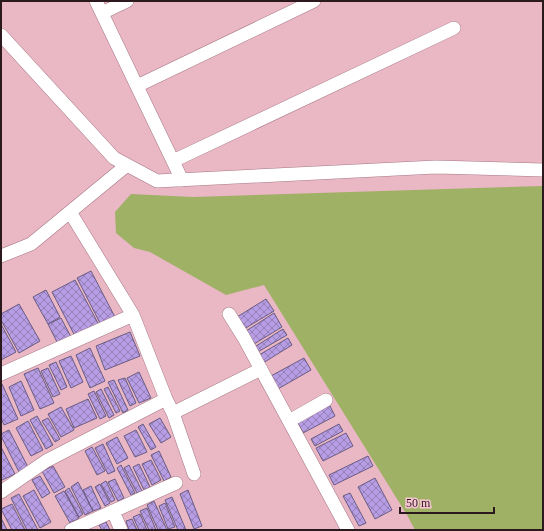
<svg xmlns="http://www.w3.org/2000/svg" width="544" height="531" font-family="Georgia,serif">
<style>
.water{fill:#9fb165}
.building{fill:url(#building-cross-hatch);stroke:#695c82}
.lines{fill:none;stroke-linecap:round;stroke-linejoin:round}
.minor-casing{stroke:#a67784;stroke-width:14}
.minor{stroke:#fff;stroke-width:13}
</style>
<defs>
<pattern id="building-cross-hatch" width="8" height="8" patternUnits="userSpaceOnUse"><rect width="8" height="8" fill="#b79de4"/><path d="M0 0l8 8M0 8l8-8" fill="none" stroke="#957fb8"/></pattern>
</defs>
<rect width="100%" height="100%" fill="#eab7c5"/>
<path class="water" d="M543 186V530H415L407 515 264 285 226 295 150 252 134 248 116 233 115 212 131 194 193 197Z"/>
<path class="building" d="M91 271 116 319 102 327 77 278Z
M75 280 99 325 76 338 52 292Z
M46 290 60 317 48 324 33 297Z
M266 299 274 311 244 329 237 317Z
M19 304 40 341 19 353 1 320V314Z
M274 313 282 327 254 344 246 331Z
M61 318 71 337 58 344 48 324Z
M1 324 16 352 1 360Z
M283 329 287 335 256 353 253 348Z
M130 332 140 356 105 370 96 346Z
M288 338 292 345 263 363 259 355Z
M90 348 105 381 90 388 76 355Z
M71 356 83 382 71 388 59 361Z
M304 358 311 370 276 390 269 377Z
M56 362 67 387 61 390 49 365Z
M38 368 54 403 40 409 24 374Z
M48 368 60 394 53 397 41 371Z
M139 372 151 398 139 403 127 378Z
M125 378 136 403 130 406 118 380Z
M114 380 128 410 123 413 108 382Z
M21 381 34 410 21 416 9 387Z
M2 384 18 419 4 425 1 418V385Z
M108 387 120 411 116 413 104 389Z
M101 389 114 415 109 418 96 392Z
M94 391 106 416 100 419 88 394Z
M88 399 97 418 74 428 66 409Z
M328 402 335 416 303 433 296 419Z
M61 407 74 430 61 437 48 414Z
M37 416 53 445 46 449 30 420Z
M48 418 60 439 55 442 42 421Z
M160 418 171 437 161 443 149 424Z
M28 421 43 450 31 456 16 428Z
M143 424 156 447 151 450 138 427Z
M339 424 343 431 315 446 311 439Z
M9 430 29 469 20 474 1 436V434Z
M136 430 147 452 135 457 124 436Z
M346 433 353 446 323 461 316 448Z
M117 437 128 458 117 464 106 443Z
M103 444 115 471 108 474 95 448Z
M1 447 15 474 2 480 1 478Z
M92 447 105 471 97 475 85 451Z
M159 451 171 477 164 481 151 455Z
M368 456 373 466 334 485 329 475Z
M151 460 161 480 152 485 142 464Z
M139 464 150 487 144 490 133 467Z
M121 465 135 493 131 495 117 468Z
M129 465 142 491 137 493 124 468Z
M53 466 65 487 54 493 42 471Z
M40 476 50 493 42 498 32 480Z
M375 478 392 510 375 519 358 487Z
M115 479 124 498 118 501 108 482Z
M106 481 115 500 111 502 101 484Z
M78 482 93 511 85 515 71 487Z
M100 484 110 503 105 506 95 487Z
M91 486 101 508 93 511 83 490Z
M69 488 83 514 79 517 65 491Z
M34 490 51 522 40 528 23 496Z
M188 490 202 526 194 529 180 494Z
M64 491 79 518 70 523 55 496Z
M350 493 366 523 359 526 343 496Z
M19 494 38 530H27L11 498Z
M172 497 186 530H178L165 500Z
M154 501 167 530H158L147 505Z
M165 503 175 527 168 529 159 506Z
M12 504 25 530H12L1 509Z
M147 508 156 530H149L140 511Z
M140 514 147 530H139L133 517Z
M1 518 7 530H2Z
M132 519 137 530H129L126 521Z
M106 522 110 530H102L99 525Z"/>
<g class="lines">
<g class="minor-casing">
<path id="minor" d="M96 1 182 180
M102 13 127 1
M1 35 114 158 157 181 436 167 543 170
M137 86 314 1
M173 161 454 28
M70 212 133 315 166 399 173 413 194 474
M1 256 31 244 127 165
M229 314 244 338 348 530
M1 374 133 315
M173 413 261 369
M289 421 326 400
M1 492 46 461 166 399
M113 511 121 530
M71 530 176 483"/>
</g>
<use href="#minor" class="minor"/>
</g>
<rect width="544" height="531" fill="none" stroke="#2b191e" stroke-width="4"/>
<path d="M400 507v6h94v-6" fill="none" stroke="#2b191e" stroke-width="2"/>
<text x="406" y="507" font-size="12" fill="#2b191e" stroke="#f7c4d2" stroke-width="3" paint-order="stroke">50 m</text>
</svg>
